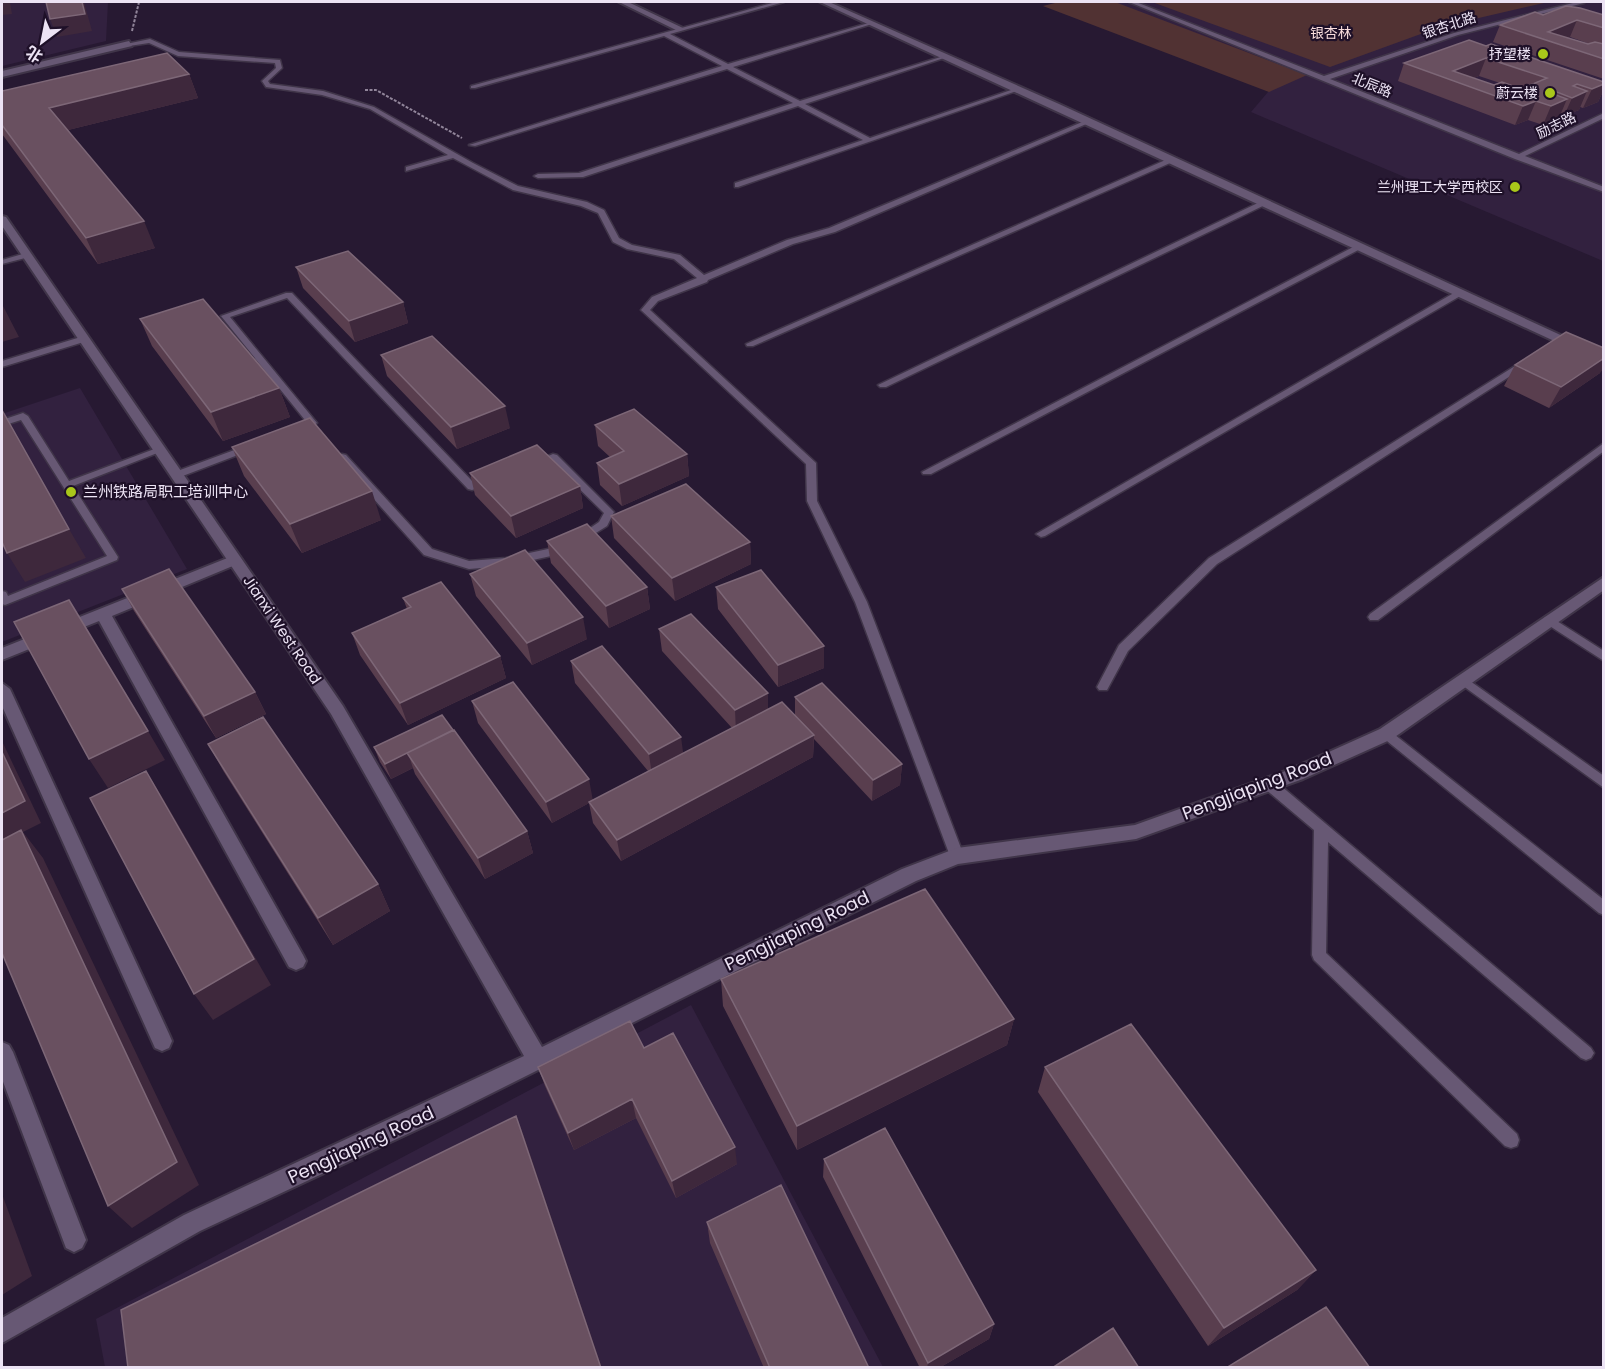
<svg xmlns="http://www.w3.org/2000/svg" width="1605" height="1369" font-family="Poppins,'Noto Sans SC',sans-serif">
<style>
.built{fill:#32213f}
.green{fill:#513233}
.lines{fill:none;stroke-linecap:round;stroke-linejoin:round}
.service-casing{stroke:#403549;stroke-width:3}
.minor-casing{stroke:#403549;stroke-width:4}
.tertiary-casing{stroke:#403549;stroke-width:4}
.path{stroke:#91859a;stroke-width:2;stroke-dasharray:3 1.5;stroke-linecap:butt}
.service{fill:#675874;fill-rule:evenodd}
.minor{fill:#675874;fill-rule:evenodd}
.tertiary{fill:#675874;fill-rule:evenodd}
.wall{fill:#593e4e;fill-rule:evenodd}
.shaded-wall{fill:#3e283c}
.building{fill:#695060;stroke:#7d6777;stroke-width:1.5;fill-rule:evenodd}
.poi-dot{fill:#a9c71a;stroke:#1e1028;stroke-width:2}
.labels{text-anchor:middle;stroke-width:4.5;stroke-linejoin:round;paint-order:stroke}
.far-street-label{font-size:14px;fill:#ece3f4;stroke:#1e1028}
.far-park-label{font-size:14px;fill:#f9dddd;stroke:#1e1028}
.far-poi-label{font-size:14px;fill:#ece3f4;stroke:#1e1028;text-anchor:end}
.poi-label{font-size:15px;fill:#ece3f4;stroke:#1e1028;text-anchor:start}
.street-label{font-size:15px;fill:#ece3f4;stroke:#1e1028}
.near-street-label{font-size:18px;fill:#ece3f4;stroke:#1e1028}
</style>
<rect width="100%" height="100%" fill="#271932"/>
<path class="built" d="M2 2H108L106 41 2 66Z
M1110 2H1603V261L1251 112 1268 92 1293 74Z
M80 388 187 569 2 642V414Z
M691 1005 883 1367H105L96 1319Z"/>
<path class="green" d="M1059 2H1115L1307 75 1269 92 1043 6Z
M1152 2H1548L1440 27 1330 67Z"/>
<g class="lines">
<g class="service-casing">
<path id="service" d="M776 2H784L670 34 728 64 872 22V24L733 67 800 101 947 55V57L805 104 870 138 1017 88 1022 89 738 187H735V183L863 140 798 106 583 177 538 178 534 176 538 174 579 173 793 103 727 69 475 146 469 145 722 66 664 36 475 88H471V86Z
M1129 2H1136L1324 76 1454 33 1577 2H1585L1584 3 1458 35 1330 79 1519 154 1604 113V118L1525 156 1604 187V192L1515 159Z
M150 39 179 52 280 60 282 68 268 81 270 84 323 91 374 107 473 163 518 186 587 202 604 210 619 238 632 245 680 255 704 275 787 240 829 228 1087 120H1091V122L835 232 793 244 708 280 707 282 658 301 650 310 816 463 817 501 867 602 964 856 962 860 957 862 952 860 950 856 855 602 807 501 806 464 641 310 652 297 697 278 674 259 627 249 613 242 598 213 581 206 513 190 453 158 406 171V167L448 155 370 109 322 95 266 87 262 81 276 68 275 63 178 56 149 43 129 46 126 44Z
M1170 158 1177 160 753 346H747L746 344Z
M1262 201 1269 203 886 387H880L878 385Z
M1357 245 1364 247 931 474H923L922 472Z
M26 253H29V257L2 264V260Z
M1459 290 1463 293 1462 295 1045 536 1041 537 1036 534Z
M286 293H292L474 483 489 478 494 481 493 483 472 490 468 489 287 298 230 317 317 423 312 426 309 425 221 316Z
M84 336 87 337V341L2 367V361Z
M1523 361 1528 364 1526 366 1217 564 1128 651 1107 690H1099L1097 687 1119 645 1209 558Z
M23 413 28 416 69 481 157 448H163L165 450 73 486 118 557 117 560 5 605 2 604V591L6 592 8 596 107 556 21 420 2 426V420Z
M1604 443V451L1378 620H1370L1368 617 1370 614Z
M248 445 251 446V450L180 477 176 478 171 475 172 473Z
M342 454 346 455 432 549 469 561 506 558 548 549 563 542 568 546 551 556 506 566 469 569 424 555 338 459V455Z
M553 454 557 455 614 512 607 526 583 541H575L574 539 599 522 604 513 551 461 536 466 531 463Z
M1549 616 1604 651V661L1545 623 1543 620 1545 617Z
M1463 676 1604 776V788L1459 683 1457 680Z
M1386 729 1390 731 1604 900V915L1599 913 1382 737 1380 734 1382 731Z
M1269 779 1274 780 1591 1048 1594 1053 1591 1058 1586 1060 1581 1058 1328 842 1326 953 1517 1134 1519 1140 1517 1146 1511 1148 1505 1146 1314 960 1312 955 1314 830 1264 788 1263 784 1264 780Z"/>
</g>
<g class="minor-casing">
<path id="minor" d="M619 2H628L685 29 678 31Z
M820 2H829L1059 104 1604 355V364Z
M129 41 132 46 2 77V71Z
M235 555 242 560 240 563 112 616 303 955 306 961 303 967 296 970 289 967 99 621 2 660V648Z
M2 683 10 689 169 1034 172 1041 169 1048 162 1051 155 1048 2 706Z
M2 1042 9 1045 13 1052 86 1240 82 1248 74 1252 66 1248 2 1079Z"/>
</g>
<g class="tertiary-casing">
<path id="tertiary" d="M2 216 6 217 343 706 542 1047 902 869 957 848 1135 825 1291 769 1380 729 1604 577V590L1392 739 1303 779 1136 839 958 864 916 881 444 1117 200 1231 2 1343V1318L184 1215 524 1056 331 714 2 226Z"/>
</g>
<path class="path" d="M132 31 139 2
M365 90H376L462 138"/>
<use href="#service" class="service"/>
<use href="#minor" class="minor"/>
<use href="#tertiary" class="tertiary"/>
</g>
<path class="wall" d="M1604 14V79L1493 42 1500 25 1543 15H1603ZM1570 37 1590 44H1588L1568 38Z
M1486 46 1604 82V89L1598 102 1583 108 1580 107 1579 110 1564 116 1560 115 1559 118 1543 125 1528 120 1515 125 1398 81 1404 63ZM1479 76 1500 83 1494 85 1474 78Z
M189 74 198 98 68 130 155 248 98 264 2 134V91Z
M296 267 403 302 408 323 355 342 303 288Z
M140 319 279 388 290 417 223 441 152 346Z
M381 355 510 428 457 449 387 376Z
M1515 365 1600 373 1549 408 1504 386Z
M595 425 687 454 689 476 622 506 600 485 597 463 610 457 598 446Z
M232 447 381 520 302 553 244 476Z
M470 473 580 486 583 508 516 538 475 495Z
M611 516 750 542 751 564 675 601 614 538Z
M547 541 647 587 650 609 609 628 551 563Z
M470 574 587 639 532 665 476 596Z
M716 587 824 646V668L778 687 718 609Z
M122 589 255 692 266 714 216 738 134 611Z
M403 598 500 656 506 678 408 725 360 655 352 633 407 609Z
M659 629 768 693V709L795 715V697L902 764 900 785 872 801 814 739 813 757 621 861 593 823 589 803 552 823 478 723 472 701 593 800 648 771 575 683 571 661 683 753 732 728 662 651Z
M442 715 527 831 533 853 485 879 415 774 413 768 391 779 380 762 374 747Z
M208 744 378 884 390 911 333 945 224 772Z
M721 979 1014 1019 1007 1045 797 1150 723 1006Z
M644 1048 737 1164 676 1198 636 1118 574 1150 545 1086 538 1067Z
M1045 1067 1316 1270 1297 1290 1208 1346 1038 1092Z
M824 1159 994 1324 989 1339 939 1368H920L823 1177Z
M707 1222 869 1368H764L710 1243Z"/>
<path class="shaded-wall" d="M2 2H10L12 14 2 15Z
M82 2H84L92 31 57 37 50 19Z
M1577 20 1570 37 1556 43 1548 32Z
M1486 58 1479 76 1460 83 1453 71Z
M189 74 198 98 60 132 49 108Z
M1604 84V89L1598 102 1583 108 1592 89Z
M1587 91 1579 110 1564 116 1572 98Z
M1557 92 1552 106 1567 99 1559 118 1543 125 1551 106 1553 94Z
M1536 101 1528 120 1515 125 1523 106Z
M144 221 155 248 98 264 86 238Z
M403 302 408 323 355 342 349 321Z
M2 304 19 337 2 342Z
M1604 358V368L1600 373 1549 408 1561 387Z
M279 388 290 417 223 441 211 412Z
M505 406 510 428 457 449 451 427Z
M687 454 689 476 622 506 619 484Z
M580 486 583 508 516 538 511 516Z
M372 491 381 520 302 553 290 524Z
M69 529 86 558 25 582 7 553Z
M750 542 751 564 675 601 672 578Z
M647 587 650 609 609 628 606 606Z
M583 617 587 639 532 665 527 643Z
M824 646V668L778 687V665Z
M500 656 506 678 408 725 400 703Z
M255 692 266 714 216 738 204 716Z
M768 693V715L736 732 735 710Z
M148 731 165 760 108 788 89 759Z
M814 735 813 757 621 861 617 840Z
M681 737 684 759 652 776 649 754Z
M2 741 41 823 23 832 43 858 199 1185 132 1228 108 1206 2 842Z
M408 753 413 768 391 779 385 764Z
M902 764 900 785 872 801 873 780Z
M146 771 164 800 271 985 213 1020 194 994Z
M589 779 593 801 552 823 546 802Z
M527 831 533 853 485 879 478 858Z
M378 884 390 911 333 945 318 918Z
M1014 1019 1007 1045 797 1150V1126Z
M632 1099 636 1118 574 1150 568 1133Z
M516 1116 525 1139 602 1368H601Z
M735 1147 737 1164 676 1198 672 1181Z
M2 1194 32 1276 2 1295Z
M1316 1270 1297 1290 1208 1346 1224 1328Z
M994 1324 989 1339 939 1368H927L928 1363Z"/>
<path class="building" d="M46 2H82L85 14 50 19Z
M1566 6 1580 8 1604 15V28L1577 20 1548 32 1588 44 1595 42 1604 44V59L1500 25 1535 12 1543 15Z
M1469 40 1486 46 1491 44 1604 82V84L1592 89 1577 84 1573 86 1587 91 1572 98 1557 92 1553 94 1567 99 1551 106 1536 101 1523 106 1404 63ZM1486 58 1547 78 1521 89 1502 82 1494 85 1453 71Z
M167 53 189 74 49 108 144 221 86 238 2 125V91Z
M348 251 403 302 349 321 296 267Z
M203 299 279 388 211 412 140 319Z
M1566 332 1604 348V358L1561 387 1515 365Z
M432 336 505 406 451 427 381 355Z
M634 409 687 454 619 484 597 463 624 451 595 425Z
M2 410 69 529 7 553 2 542Z
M310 418 372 491 290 524 232 447Z
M537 445 580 486 511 516 470 473Z
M686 484 750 542 672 578 611 516Z
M587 524 647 587 606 606 547 541Z
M525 550 583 617 527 643 470 574Z
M169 569 255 692 204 716 122 589Z
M761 570 824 646 778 665 716 587Z
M441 582 500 656 400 703 352 633 411 607 403 598Z
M69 600 148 731 89 759 14 622Z
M691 614 768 693 735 710 659 629Z
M602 646 681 737 649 754 571 661Z
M513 682 589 779 546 802 472 701Z
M822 683 902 764 873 780 795 697Z
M782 702 814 735 617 840 589 802Z
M442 715 453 730 385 764 374 747Z
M263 717 378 884 318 918 208 744Z
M454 730 527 831 478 858 407 753Z
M2 752 25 801 2 813Z
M146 771 254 959 194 994 90 798Z
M21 830 177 1162 108 1206 2 953V840Z
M925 889 1014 1019 797 1126 721 979Z
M630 1021 644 1048 673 1033 735 1147 672 1181 632 1099 568 1133 538 1067Z
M1131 1024 1316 1270 1224 1328 1045 1067Z
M516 1116 601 1368H128L121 1310Z
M885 1128 994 1324 928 1363 824 1159Z
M781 1185 869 1368H770L707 1222Z
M1326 1307 1370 1368H1226Z
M1113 1328 1139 1368H1052Z"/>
<g class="poi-dot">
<circle cx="1543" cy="54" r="6"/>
<circle cx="1550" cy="93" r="6"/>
<circle cx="1515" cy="187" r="6"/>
<circle cx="71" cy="492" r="6"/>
</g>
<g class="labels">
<g class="far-street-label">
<text transform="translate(1449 25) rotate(-18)" y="5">银杏北路</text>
<text transform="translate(1372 85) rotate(22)" y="5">北辰路</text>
<text transform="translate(1556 125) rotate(-26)" y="5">励志路</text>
</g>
<g class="far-park-label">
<text x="1331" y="38">银杏林</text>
</g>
<g class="far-poi-label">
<text x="1531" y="59">抒望楼</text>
<text x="1538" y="98">蔚云楼</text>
<text x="1503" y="192">兰州理工大学西校区</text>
</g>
<g class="poi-label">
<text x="83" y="497">兰州铁路局职工培训中心</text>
</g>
<g class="street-label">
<text transform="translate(282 630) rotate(56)" y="5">Jianxi West Road</text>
</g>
<g class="near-street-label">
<text transform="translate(1257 786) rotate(-21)" y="6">Pengjiaping Road</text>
<text transform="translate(797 931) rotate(-26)" y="6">Pengjiaping Road</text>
<text transform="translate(361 1145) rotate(-25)" y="6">Pengjiaping Road</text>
</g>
</g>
<rect width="1605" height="1369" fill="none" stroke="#ece3f4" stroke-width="6"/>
<g transform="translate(42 42) rotate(212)" stroke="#1e1028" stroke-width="4.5" paint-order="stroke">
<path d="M0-4.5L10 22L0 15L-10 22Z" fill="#ece3f4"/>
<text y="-9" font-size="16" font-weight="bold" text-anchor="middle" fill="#ece3f4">北</text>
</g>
</svg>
